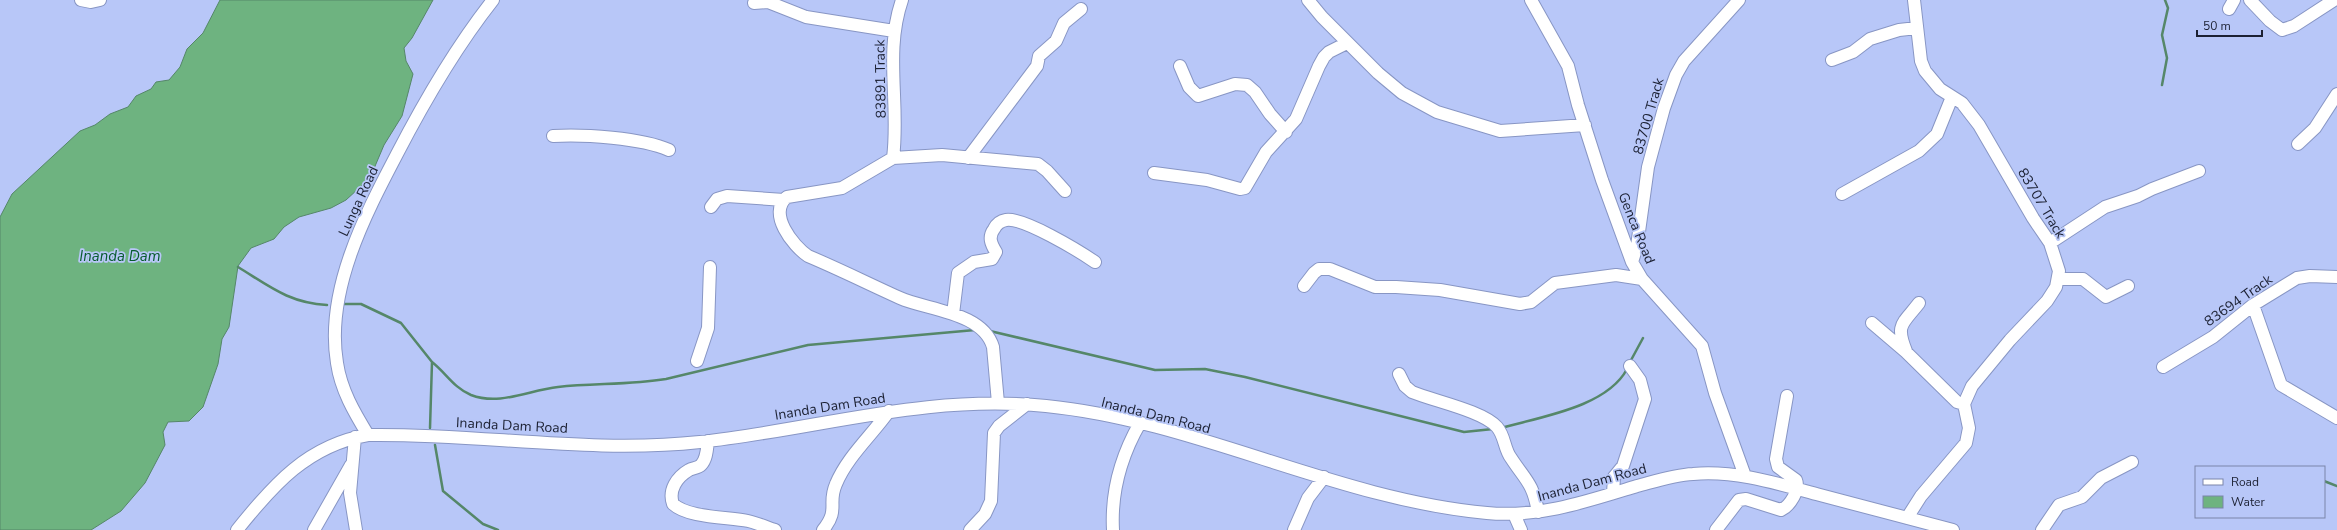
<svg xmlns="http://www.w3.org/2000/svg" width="2337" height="530" font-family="'Nunito Sans',sans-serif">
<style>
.water{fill:#6eb380;stroke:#558769}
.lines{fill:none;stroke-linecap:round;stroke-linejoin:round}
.stream{stroke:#558769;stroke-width:2.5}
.minor-casing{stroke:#8896c4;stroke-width:14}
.minor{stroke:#fff;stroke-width:12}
.labels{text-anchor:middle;stroke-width:3.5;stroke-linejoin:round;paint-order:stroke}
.street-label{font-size:14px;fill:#1c2133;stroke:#b8c7f8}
.water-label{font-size:15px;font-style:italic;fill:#075b2c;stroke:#b8c7f8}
</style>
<rect width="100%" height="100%" fill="#b8c7f8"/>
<path class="water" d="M220 0H433L412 38 404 48 406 61 413 74 402 116 384 145 370 178 346 200 331 208 299 217 284 227 274 239 251 248 238 266 229 327 222 339 218 364 203 407 189 421 168 422 163 432 165 445 145 483 121 511 91 530H0V217L12 194 80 131 95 125 110 114 128 107 136 96 151 89 156 82 169 80 180 67 187 49 203 33Z"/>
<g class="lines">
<path class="stream" d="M2162 85 2167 58 2162 35 2168 8 2165 0
M238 267C269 286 289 303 327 305
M344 304H361L401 323 432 362 430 428
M990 331 1155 370 1205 369 1245 377 1464 432 1493 429
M432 362C446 373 454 388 471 395 500 406 529 390 558 387 594 383 630 385 666 379L808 345 975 330
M1630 362 1643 338
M1501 428C1540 417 1607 407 1627 369
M435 445 443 491 483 524 498 530
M2324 481 2337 486"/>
<g class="minor-casing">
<path id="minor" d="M81 0 91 2 100 0
M1308 0 1322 17 1378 73 1402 93 1437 112 1500 131 1585 125
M1531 0 1568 66 1578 105 1602 180 1632 262 1642 279 1702 346 1715 393 1745 476
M2250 0 2270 21 2282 30 2294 26 2334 0
M754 3 768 2 806 17 894 31
M2229 9 2234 0
M1832 60 1853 52 1870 39 1899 30 1917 28
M1180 66 1189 87 1198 96 1235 84 1247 85 1255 92 1270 114 1286 132
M553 136C583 134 642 138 669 150
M2298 144 2315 128 2337 94
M893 158C900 105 884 52 902 0
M968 158 1037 66 1039 56 1056 41 1064 23 1081 9
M1154 173 1207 180 1240 189 1245 188 1266 152 1296 119 1319 66 1324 57 1329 52 1347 43
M1842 194 1919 151 1937 134 1952 97
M711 207 717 199 727 196 784 200
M2050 243 2105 207 2138 196 2152 189 2199 171
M1632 262 1637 246 1648 167 1664 108 1676 75 1684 61 1739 0
M2058 279H2083L2106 297 2128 286
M1304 286 1314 273 1319 269H1330L1375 287H1396L1440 290 1520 304 1531 302 1555 283 1616 275 1642 279
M2253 305 2281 385 2337 418
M953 314 958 273 974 262 992 259 996 252C991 244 988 237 994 229 996 225 1000 221 1006 220 1023 217 1079 251 1095 262
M1872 323 1906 352 1957 402 1964 404
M1906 351C1895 324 1903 324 1919 303
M697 361 708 328 710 267
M2163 367 2213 337 2253 305 2297 278 2310 276 2337 277
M1399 374 1405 386 1412 392C1434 401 1483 411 1497 427 1505 436 1504 449 1511 458 1526 481 1533 483 1538 512
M998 403 993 347C983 312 927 310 900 298 869 284 839 269 808 256 793 246 767 213 787 197L842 188 893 158 942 155 1038 164 1047 171 1065 191
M368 435C354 412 341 390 337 363 325 291 365 215 397 154 425 100 455 48 493 0
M355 437 350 493 356 530
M708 441C707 448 707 459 701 465 698 468 693 468 689 470 677 477 668 490 673 504 688 518 729 517 748 521 757 523 766 527 775 530
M1613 493 1614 477 1623 466 1645 399 1640 380 1630 366
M1514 514 1521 530
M1907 518 1921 496 1966 443 1969 428 1964 404 1972 386 2010 340 2047 301 2056 287 2059 271 2050 243 2033 218 1979 125 1962 103 1940 89 1925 71 1921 61 1914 0
M237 530C273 485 308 445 368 435 478 433 589 454 700 442 819 429 924 394 1046 406 1197 421 1335 499 1487 513 1539 518 1588 501 1637 486 1656 481 1674 475 1693 474 1736 470 1779 484 1820 495 1864 507 1909 518 1953 530
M314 530 351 465
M823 530C840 509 827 504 836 484 847 457 872 435 889 411
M970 530 985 514 991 501 994 433 999 426 1027 404
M1113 530C1111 493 1121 456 1140 423
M1294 530 1308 498 1324 477
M1716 530 1739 500 1746 499 1781 510C1790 506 1800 490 1796 480L1778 467 1776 459 1787 396
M2042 530 2059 505 2082 497 2101 478 2132 462"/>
</g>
<use href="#minor" class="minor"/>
</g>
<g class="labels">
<g class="street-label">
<text transform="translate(880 79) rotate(-91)" y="5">83891 Track</text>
<text transform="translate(1648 116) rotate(-74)" y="5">83700 Track</text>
<text transform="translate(358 201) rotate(-65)" y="5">Lunga Road</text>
<text transform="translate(2042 203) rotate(59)" y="5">83707 Track</text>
<text transform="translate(1637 228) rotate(68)" y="5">Genca Road</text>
<text transform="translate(2238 300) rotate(-35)" y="5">83694 Track</text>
<text transform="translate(830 406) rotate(-9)" y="5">Inanda Dam Road</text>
<text transform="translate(1156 415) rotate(14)" y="5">Inanda Dam Road</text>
<text transform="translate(512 425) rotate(3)" y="5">Inanda Dam Road</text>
<text transform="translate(1592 482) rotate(-15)" y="5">Inanda Dam Road</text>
</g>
<g class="water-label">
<text x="120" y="261">Inanda Dam</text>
</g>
</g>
<rect x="2195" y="466" width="130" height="52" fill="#b8c7f8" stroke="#7a85a9"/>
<rect x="2203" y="479" width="20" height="6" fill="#ffffff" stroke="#7a85a9"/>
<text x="2231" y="486" font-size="12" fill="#1c2133">Road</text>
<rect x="2203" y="496" width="20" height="12" fill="#6eb380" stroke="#7a85a9"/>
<text x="2231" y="506" font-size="12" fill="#1c2133">Water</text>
<path d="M2197 30v6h65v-6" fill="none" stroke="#1c2133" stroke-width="2"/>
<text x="2203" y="30" font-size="12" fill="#1c2133" stroke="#b8c7f8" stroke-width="3" paint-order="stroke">50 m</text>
</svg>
